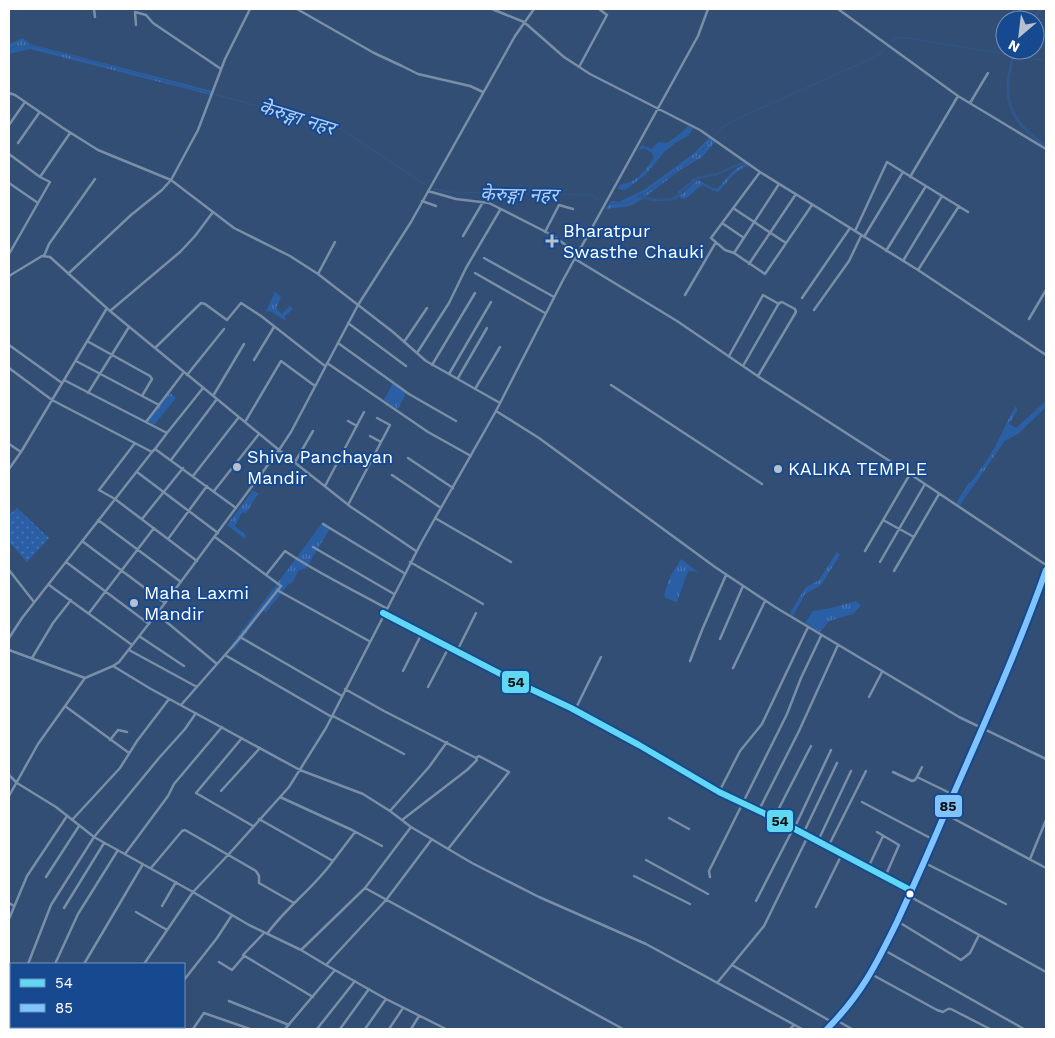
<svg xmlns="http://www.w3.org/2000/svg" width="1055" height="1038" font-family="'Work Sans','Noto Sans Devanagari',sans-serif">
<style>
.grass{fill:url(#grass-tufts)}
.park{fill:url(#park-dots)}
.lines{fill:none;stroke-linecap:round;stroke-linejoin:round}
.stream{stroke:#315689;stroke-width:1}
.canal{stroke:#315689;stroke-width:3}
.street{stroke:#798ea7;stroke-width:2.5}
.secondary{stroke:#758aa4;stroke-width:4}
.bus-1-casing{stroke:#164990;stroke-width:10}
.bus-2-casing{stroke:#164990;stroke-width:10}
.bus-1{stroke:#60d8f3;stroke-width:6}
.bus-2{stroke:#80c4ff;stroke-width:6}
.poi-dot{fill:#b7c1ce;stroke:#164990;stroke-width:2}
.bus-dot{fill:#fff;stroke:#164990;stroke-width:2}
.labels{text-anchor:middle;stroke-width:4;stroke-linejoin:round;paint-order:stroke}
.poi-label{font-size:18px;fill:#fff;stroke:#164990;text-anchor:start}
.water-label{font-size:19px;font-style:italic;fill:#afcef7;stroke:#164990}
.line-badge{stroke:#164990;stroke-width:2}
.pale-badge-label{font-size:14px;text-anchor:middle;font-weight:bold;fill:#111}
</style>
<defs>
<pattern id="grass-tufts" width="24" height="20" patternUnits="userSpaceOnUse" patternTransform="scale(1.25)"><rect width="24" height="20" fill="#2a5fa6"/><path d="M3 7l-1-3M5 7V3M7 7l1-3M15 17l-1-3M17 17v-4M19 17l1-3" fill="none" stroke="#4a77b3"/></pattern>
<pattern id="park-dots" width="8" height="8" patternUnits="userSpaceOnUse" patternTransform="scale(1.25)"><rect width="8" height="8" fill="#2a5fa6"/><path d="M2 2h.1M6 6h.1" fill="none" stroke="#4a77b3" stroke-width="1.8" stroke-linecap="round"/></pattern>
</defs>
<rect width="100%" height="100%" fill="#324e74"/>
<path class="grass" d="M23 38 30 44 212 91 211 95 30 49 9 54V44Z
M688 126 693 128 689 135 675 143 664 152 645 175 625 190 617 189 621 184C635 184 648 169 654 157L651 152 644 148 638 151 642 145 652 149 658 142 667 143 680 134Z
M709 138 715 142 702 157 680 170 641 200 630 206 606 209 611 201 619 202 644 190 692 155Z
M745 163 749 166C737 167 726 184 718 192L712 190 703 185C695 188 691 197 683 199L678 196V192L695 178 712 188 717 189 733 171Z
M275 292 281 297 276 308 282 314 290 306 293 309 285 316 286 321 272 312 267 311 264 316Z
M393 383 406 393 398 409 384 400Z
M168 391 176 398 154 425 148 421Z
M1046 401V407L1019 433 1005 441 960 505 956 503 968 484 971 482C980 470 989 458 996 445 1003 432 1008 418 1016 406L1017 411 1009 424 1016 428Z
M253 490 258 494 246 513 242 512 235 526 246 535 245 539 227 525Z
M323 522 331 527 306 568 298 571 293 582 288 585 266 612 263 611 233 651 232 644Z
M837 552 840 555 821 585 805 594 793 616 790 613 805 588 819 580Z
M681 559 698 572 688 571 677 602 665 598 664 595 670 577Z
M856 601 861 605 853 614 829 621 820 632 805 623 813 611 831 608Z"/>
<path class="park" d="M17 508 49 538 27 562 9 542V515Z"/>
<g class="lines">
<path class="stream" d="M890 42 897 38H907L1046 61
M9 49 17 46H35L209 93
M213 94 299 117 333 124 426 185
M713 137 723 127 737 119 868 60 881 53 888 46
M434 189 449 192 591 195 603 203
M610 204 627 203 648 191 696 157 710 142"/>
<path class="canal" d="M1031 20 1041 9
M1015 50C1012 61 1008 74 1008 85 1006 113 1024 132 1046 146
M639 196 654 200 674 199 698 178 717 174 742 163 748 164"/>
<path class="street" d="M94 9 95 17
M297 9 374 53 402 66 418 74 470 86 483 92
M492 9 524 22 564 57 590 74 700 130 760 172 918 270 1046 355
M838 9 958 96 1046 149
M136 25 135 12 146 15 153 23 221 69
M579 67 607 15 599 9
M9 93 15 95 63 128 98 150 171 180 234 228 290 256 318 274 393 332 426 361 500 403
M970 103 988 73
M9 125 25 102
M18 143 39 113
M9 154 40 177 50 182 9 254
M760 172 711 238 725 250 734 253 765 274 812 205
M40 177 70 133
M910 177 958 96
M9 183 38 203
M428 191 456 199 489 203 552 235 578 254
M422 201 436 206
M733 208 786 243
M722 223 744 238
M855 231 887 162 968 212
M545 232 559 205 573 209
M463 236 483 202
M864 237 903 172
M886 251 926 186
M734 253 779 184
M44 256 49 244 95 179
M484 258 554 297
M575 259 677 321 759 377 910 474 1046 565
M903 261 942 196
M749 264 796 194
M918 270 959 206
M475 273 545 313
M68 274 131 215 162 190 171 180 198 130 225 59 250 9
M318 274 335 242
M9 276 42 256 50 257 110 311 279 450 351 507 416 551
M685 295 716 242
M802 298 850 228
M814 310 849 261 861 236
M110 311 180 252 195 236 213 212
M1029 319 1046 290
M348 323 406 366
M87 341 150 376 152 379 142 396
M404 342 427 308
M338 343 409 394 456 421
M9 345 62 383
M155 348 201 303 205 304 227 320 241 303 261 316 325 366
M417 353 449 303 466 268 500 210
M729 356 763 295 779 304
M254 360 274 327
M76 361 159 405
M327 363 428 432 471 456
M432 365 475 293
M743 366 779 303 782 302 795 309 796 312 758 376
M9 368 52 400 152 452 155 449 236 508
M449 374 491 302
M187 375 224 329
M458 378 487 328
M64 380 167 433 155 449
M611 385 762 484
M475 389 500 347
M88 393 129 327
M213 396 244 344
M496 411 539 438 715 567 775 607 959 717 1046 759
M348 421 357 426
M146 422 184 372
M245 422 281 361 315 386
M167 433 203 388
M370 436 381 442
M135 443 99 490 115 499 197 561
M9 444 21 452
M408 458 453 488
M171 460 217 399
M295 462 313 431
M9 469 21 452 107 308
M137 472 218 533
M392 475 441 508
M193 476 239 417
M325 486 364 412
M214 491 259 434
M348 505 390 425 377 418
M435 518 511 562
M142 519 183 468
M98 520 181 582
M883 520 914 537
M323 524 404 573
M215 537 266 575 285 551C317 573 352 589 386 608
M168 539 207 486
M82 541 165 603
M313 547 394 594
M865 551 910 474
M66 562 149 624
M410 562 483 604
M880 562 925 484
M9 570 34 602
M894 571 939 494
M49 585 132 645
M277 590 369 641
M89 613 154 528
M383 613 518 683 571 708 639 745 719 792 774 818 911 890
M157 614 217 664
M139 636 184 666
M240 637 342 696
M9 638 22 618 152 452
M720 639 743 586
M9 650 85 678 113 666 119 662 165 603 279 450 291 432 358 305 411 222 515 36 534 9
M129 650 197 687
M457 651 476 613
M225 655 332 717
M32 658 53 623 71 600
M690 661 702 630 726 575
M113 666 151 689 300 770 363 794 390 811 411 827 472 863 539 897 646 944 802 1029
M733 668 765 601
M403 671 422 633
M428 687 449 647
M345 689 384 711 476 758 477 760 467 770 402 820
M869 697 882 672
M181 705 239 639 281 586 266 575
M65 706 129 753
M575 710 601 657
M333 716 404 754
M242 738 196 793 253 826
M110 740 118 730 127 732
M893 772 912 781 915 780 917 777 954 795
M9 775 17 783 56 807 94 837 193 892 249 925 301 950 326 965 386 900 432 839
M917 777 922 767
M221 791 260 748
M719 792 740 751 762 724 808 627
M9 796 38 744 85 678
M280 797 352 830 382 846
M862 802 934 840
M759 810 799 731 838 645
M390 811 429 767 447 742
M945 814 1046 868
M669 818 689 829
M774 818 811 746
M259 819 333 861C314 888 286 907 267 934
M72 820 120 768 137 741 169 699
M794 829 831 750
M877 832 899 845 885 877
M803 834 837 763
M818 841 851 771
M828 847 866 771
M448 849 509 772 479 756 476 758
M125 854 168 796 174 784 222 727
M1030 859 1046 820
M646 860 708 894
M333 861 355 832
M925 863 1006 904
M151 868 182 831 185 830 256 871 259 876V883L294 903
M868 868 883 836
M634 876 690 904
M46 877 79 826
M710 877 709 871 787 714 801 678 821 636
M365 888 623 1029
M909 896 1046 972
M756 901 793 829
M9 903 14 906
M162 906 176 882
M816 907 842 854
M64 908 104 843
M136 912 167 930
M9 919 27 876 67 816
M897 921 961 960 970 953 979 935
M264 933 243 955 313 997
M301 950 365 888 411 827
M884 950 1024 1029
M219 962 232 970 244 956
M28 964 51 905 94 837 159 758 185 729 196 713
M55 964 78 914 118 850
M84 964 143 864
M144 964 193 892 228 855 289 787 326 728 421 543 496 411 563 280 698 36 708 9
M326 965 386 999 446 1029
M732 965 832 1022
M871 974 937 1010 943 1012 948 1009H951L990 1029
M184 980 217 938 232 915
M9 981V978
M717 983 764 926 808 836
M229 1001 289 1025
M9 1002 11 1003
M836 1020 852 1029
M9 1024H11
M31 1027 75 1029
M156 1027 164 1029
M15 1029 16 1027
M114 1029 115 1027
M193 1029 204 1013 250 1029
M285 1029 335 970
M317 1029 355 981
M340 1029 369 989
M365 1029 386 999
M389 1029 403 1008
M411 1029 419 1016
M790 1029 794 1025"/>
<path class="secondary" d="M827 1029C861 995 876 965 897 922 914 885 930 849 946 811 981 731 1017 652 1046 570"/>
<g class="bus-1-casing">
<path id="bus-1" d="M383 613 518 683 571 708 639 745 719 792 774 818 912 891"/>
</g>
<g class="bus-2-casing">
<path id="bus-2" d="M827 1029C861 995 876 965 897 922 914 885 930 849 946 811 981 731 1017 652 1046 570"/>
</g>
<use href="#bus-1" class="bus-1"/>
<use href="#bus-2" class="bus-2"/>
</g>
<g class="poi-dot">
<path d="M549.5 233.5h5v5h5v5h-5v5h-5v-5h-5v-5h5z"/>
<circle cx="237" cy="467" r="5"/>
<circle cx="778" cy="469" r="5"/>
<circle cx="134" cy="603" r="5"/>
</g>
<circle class="bus-dot" cx="910" cy="894" r="4.5"/>
<g class="labels">
<g class="poi-label">
<text x="563" y="237">Bharatpur<tspan x="563" dy="21">Swasthe Chauki</tspan></text>
<text x="247" y="463">Shiva Panchayan<tspan x="247" dy="21">Mandir</tspan></text>
<text x="788" y="475">KALIKA TEMPLE</text>
<text x="144" y="599">Maha Laxmi<tspan x="144" dy="21">Mandir</tspan></text>
</g>
<g class="water-label">
<text transform="translate(297 117) rotate(17)" y="7">केेरुङ्गा नहर</text>
<text transform="translate(519 194) rotate(1)" y="7">केरुङ्गा नहर</text>
</g>
</g>
<g class="line-badge">
<rect x="501" y="670" width="29" height="24" rx="5" fill="#60d8f3"/>
<rect x="934" y="794" width="29" height="24" rx="5" fill="#80c4ff"/>
<rect x="766" y="809" width="28" height="24" rx="5" fill="#60d8f3"/>
</g>
<g class="pale-badge-label">
<text x="516" y="687">54</text>
<text x="948" y="811">85</text>
<text x="780" y="826">54</text>
</g>
<rect width="1055" height="1038" fill="none" stroke="#ffffff" stroke-width="20"/>
<rect x="10" y="963" width="175" height="65" fill="#164990" stroke="#7392bc"/>
<rect x="20" y="979" width="25" height="8" fill="#60d8f3" stroke="#7392bc"/>
<text x="55" y="988" font-size="15" fill="#ffffff">54</text>
<rect x="20" y="1004" width="25" height="8" fill="#80c4ff" stroke="#7392bc"/>
<text x="55" y="1013" font-size="15" fill="#ffffff">85</text>
<g transform="translate(1020 35) rotate(208)"><circle r="24" fill="#164990" stroke="#7392bc"/>
<path d="M0-4L9 19L0 12L-9 19Z" fill="#b7c1ce"/>
<text y="-8" font-size="14" font-weight="bold" text-anchor="middle" fill="#ffffff">N</text>
</g>
</svg>
